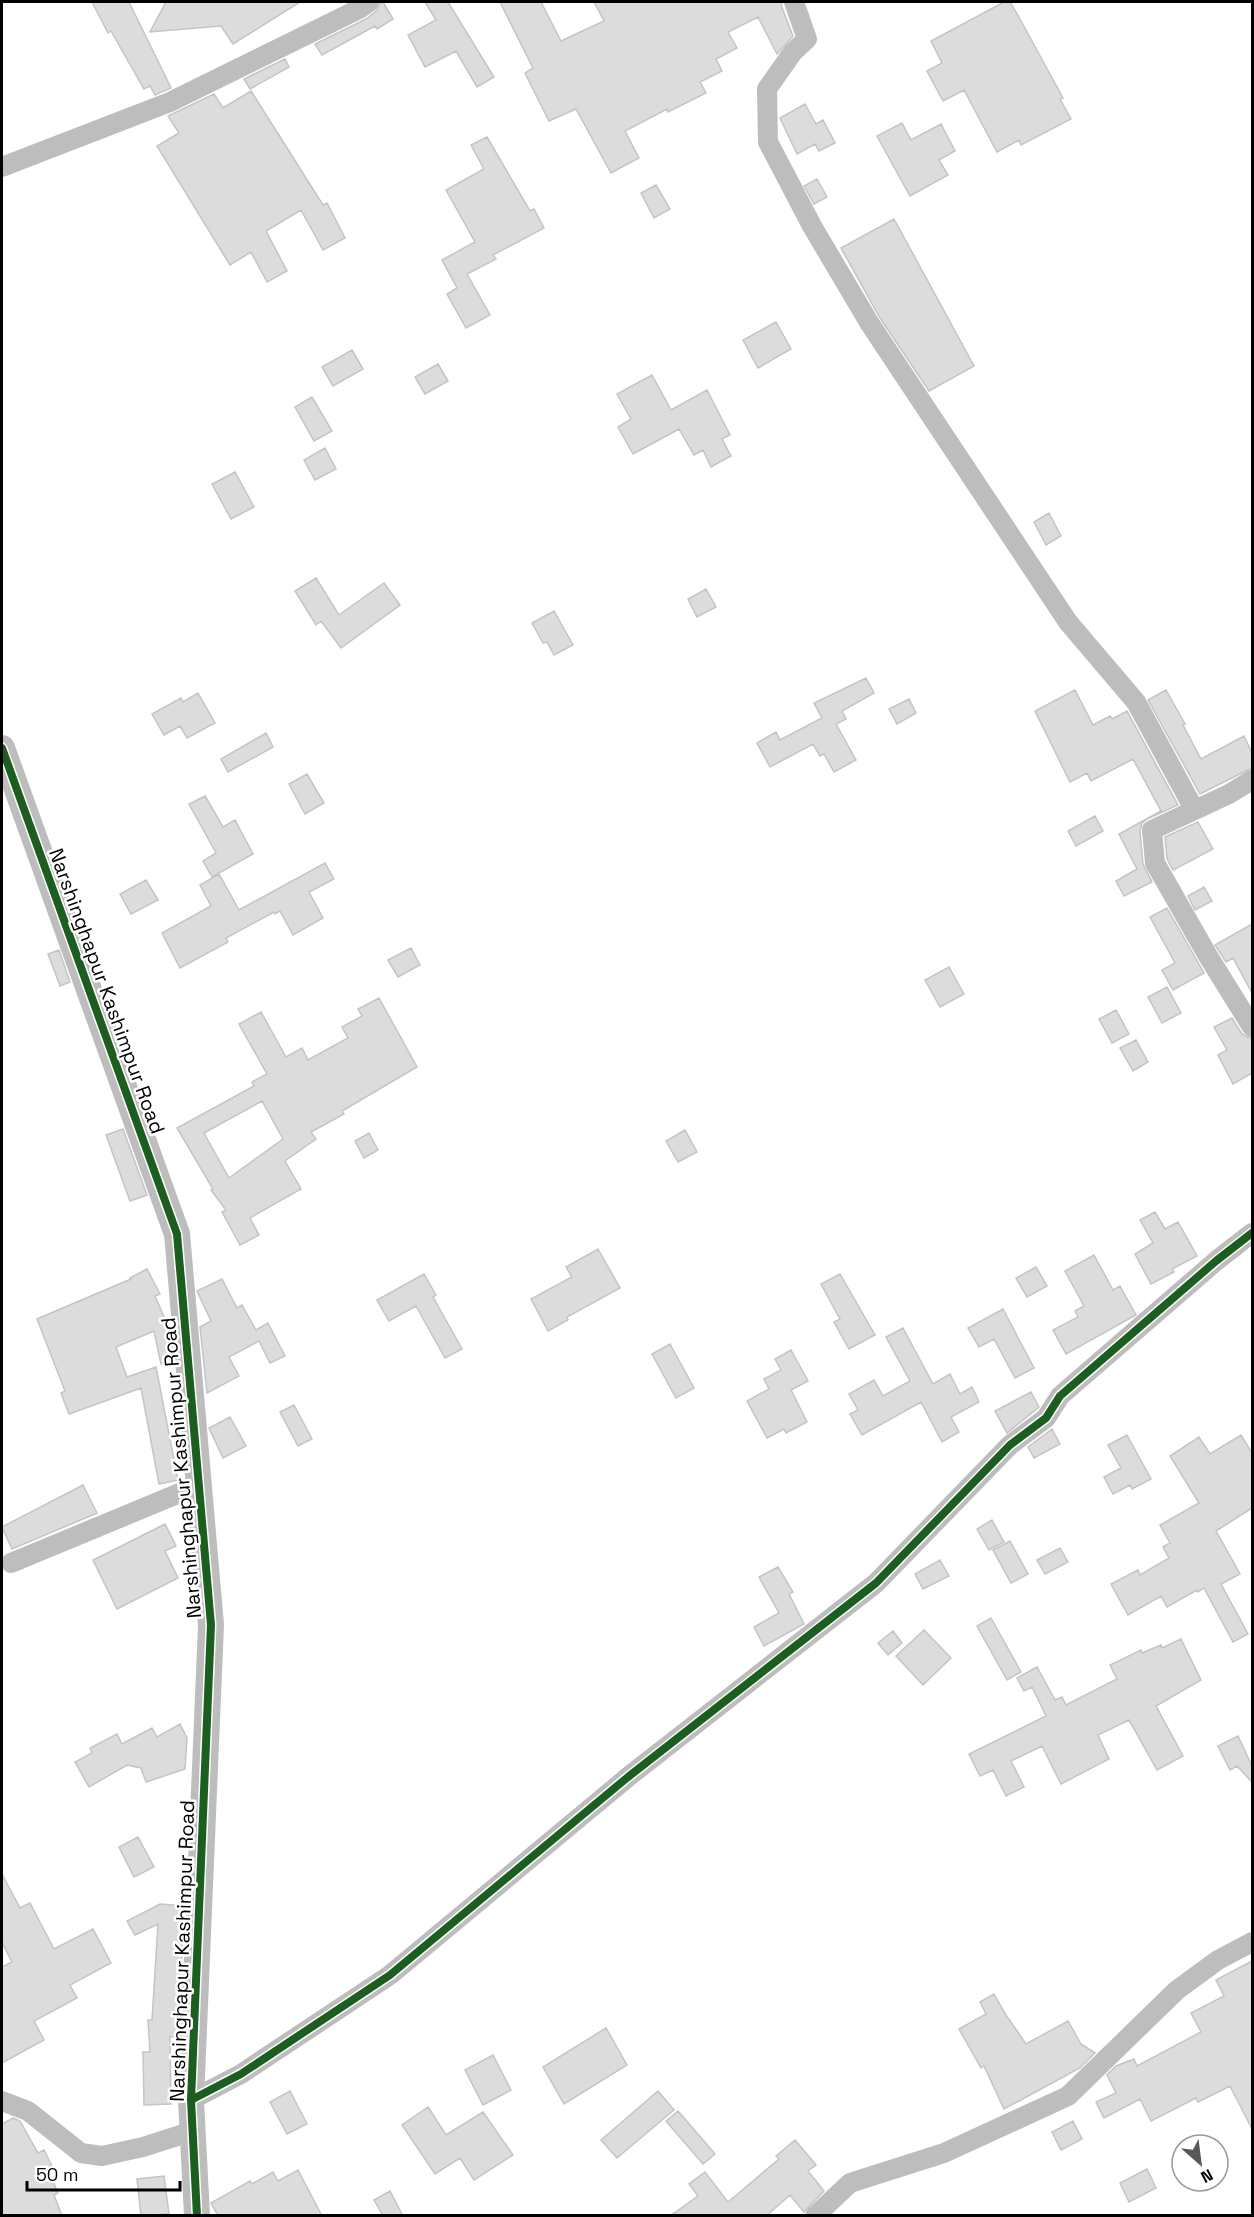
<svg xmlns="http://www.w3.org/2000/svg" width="1254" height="2217" font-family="'Space Grotesk',sans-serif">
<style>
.building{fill:#dcdcdc;stroke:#c4c4c4;stroke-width:1.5;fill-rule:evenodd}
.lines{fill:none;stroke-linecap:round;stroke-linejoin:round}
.minor{stroke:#bdbdbd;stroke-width:20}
.tertiary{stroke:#bdbdbd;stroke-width:26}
.cycleway-casing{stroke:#fff;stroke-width:11}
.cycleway{stroke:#1b5e20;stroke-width:8}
.labels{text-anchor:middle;stroke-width:5;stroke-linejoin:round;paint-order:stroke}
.street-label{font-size:20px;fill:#000;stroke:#fff}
</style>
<rect width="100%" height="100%" fill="#fff"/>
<path class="building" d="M92 2H129L171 88 155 95 150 86 144 89 111 31 108 33Z
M166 2H300L233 44 221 26 150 32Z
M381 2H383L393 19 377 29 375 26 322 55 315 44 366 19 376 11Z
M425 2H448L494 77 477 87 456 51 425 67 408 35 436 20Z
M500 2H541L561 41 604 21 594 2H782L781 5 793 36 777 54 758 17 728 32 737 48 716 59 722 71 700 82 706 93 668 112 667 109 625 131 639 158 611 173 576 109 549 121 525 73 533 68Z
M1004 2H1010L1020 19 1063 98 1060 99 1071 119 1021 145 1019 140 997 152 964 90 943 101 927 71 942 63 931 41Z
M285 59 289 67 250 89 244 79Z
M251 91 323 205 327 203 345 238 323 250 301 210 266 231 287 271 267 282 251 252 230 265 157 146 179 133 168 116 214 94 223 108Z
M805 104 816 124 823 120 835 143 819 151 815 144 797 154 780 118Z
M902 123 911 140 941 124 955 151 939 160 948 175 910 196 877 136Z
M487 137 530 211 534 209 544 228 493 255 496 259 467 274 490 315 466 328 447 294 457 288 442 260 475 242 446 190 484 169 471 145Z
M817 179 827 197 814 204 804 186Z
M656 185 670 209 654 218 641 193Z
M894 219 974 366 929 391 880 318 841 248Z
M776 322 791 349 758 368 743 340Z
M352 350 363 369 333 386 322 367Z
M438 364 448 381 425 394 415 377Z
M652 375 671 410 707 390 730 435 722 439 731 456 711 467 703 450 694 455 679 429 633 454 618 427 631 419 617 394Z
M312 397 332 431 314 441 295 407Z
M325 448 336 469 315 480 304 460Z
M235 472 254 507 231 519 212 484Z
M1049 513 1061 536 1046 545 1034 522Z
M316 578 339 615 384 583 400 605 341 648 321 621 316 625 295 591Z
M706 589 716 607 697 617 688 599Z
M554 611 573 645 554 655 547 642 543 643 532 623Z
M866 678 874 693 842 711 846 719 836 724 856 760 834 772 824 754 820 756 813 744 770 767 757 743 776 732 780 740 822 718 814 703Z
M1075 690 1093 725 1110 716 1112 719 1127 711 1178 805 1147 819 1142 823 1140 831 1143 864 1152 882 1124 896 1116 881 1137 869 1119 834 1161 811 1133 759 1091 781 1087 773 1070 782 1035 711Z
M1166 690 1185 724 1183 725 1201 759 1244 736 1252 753V768L1200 794 1148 700Z
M198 693 215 723 187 738 180 726 164 735 152 714 181 698 183 702Z
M909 699 916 713 897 724 889 709Z
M266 733 273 747 228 772 221 759Z
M307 774 324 803 305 814 289 784Z
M205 796 223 827 235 820 253 854 212 877 203 861 216 853 189 804Z
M1095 816 1103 831 1076 846 1068 831Z
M1198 822 1213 849 1173 870 1167 859 1165 837Z
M325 863 334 879 309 892 323 918 293 935 280 911 275 914 274 912 226 938 228 942 180 968 162 933 211 906 200 885 219 874 239 910Z
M146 880 158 900 131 914 120 894Z
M1204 887 1212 901 1195 910 1188 896Z
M1167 908 1204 973 1173 990 1162 970 1175 963 1150 917Z
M1252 924V993L1233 958 1226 962 1215 945Z
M411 948 420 965 398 977 388 960Z
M59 950 70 982 60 986 48 954Z
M949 967 964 994 940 1007 925 980Z
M1167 987 1181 1013 1162 1023 1148 997Z
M379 998 417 1067 342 1111 344 1114 311 1132 316 1139 285 1161 301 1189 250 1218 259 1235 240 1245 222 1212 226 1210 211 1190 213 1189 177 1128 254 1086 252 1082 267 1074 239 1024 261 1012 286 1057 302 1048 308 1060 348 1038 342 1027 362 1016 358 1009ZM262 1101 283 1139 229 1178 204 1133Z
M1116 1010 1129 1034 1112 1043 1099 1019Z
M1232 1018 1242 1034 1252 1039V1073L1233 1084 1218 1055 1227 1050 1214 1027Z
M1136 1040 1148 1062 1133 1071 1120 1048Z
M123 1129 147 1195 130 1201 106 1135Z
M685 1130 697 1152 678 1162 666 1141Z
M369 1133 378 1150 364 1158 355 1141Z
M1155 1212 1165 1229 1178 1222 1197 1256 1172 1269 1174 1272 1151 1284 1135 1254 1153 1243 1140 1220Z
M598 1249 620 1288 567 1317 568 1320 548 1331 531 1299 572 1277 566 1267Z
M1094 1255 1113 1290 1120 1286 1136 1315 1066 1354 1053 1330 1078 1317 1075 1311 1084 1306 1065 1271Z
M1036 1267 1047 1286 1027 1297 1016 1278Z
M147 1269 160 1294 155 1296 171 1333 173 1362 161 1364 154 1331 116 1347 127 1377 156 1367 178 1480 159 1484 141 1388 69 1414 61 1393 65 1391 37 1319 131 1279 130 1278Z
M424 1274 436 1295 433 1297 462 1349 445 1358 416 1306 389 1321 377 1300Z
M840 1274 875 1335 849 1349 834 1322 840 1319 821 1284Z
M222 1279 237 1308 242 1305 256 1330 268 1323 285 1356 270 1363 259 1341 229 1357 239 1376 207 1393 200 1327 211 1321 197 1291Z
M1003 1309 1034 1368 1015 1378 994 1339 979 1347 968 1328Z
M903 1328 933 1384 950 1374 960 1394 972 1387 979 1402 951 1417 959 1432 942 1442 921 1402 862 1435 850 1414 858 1410 849 1394 874 1380 883 1396 910 1381 886 1337Z
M670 1344 694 1388 676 1398 652 1354Z
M791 1350 808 1381 791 1390 807 1422 786 1433 784 1429 767 1438 747 1401 769 1389 764 1379 781 1370 775 1359Z
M1031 1392 1039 1407 1007 1433 995 1411Z
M294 1405 312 1439 298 1446 280 1412Z
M230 1417 246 1446 223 1458 209 1428Z
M1052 1429 1060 1444 1034 1458 1028 1447Z
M1127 1435 1151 1479 1132 1489 1130 1485 1113 1494 1104 1477 1121 1468 1108 1445Z
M1241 1435 1252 1453V1508L1216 1531 1240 1574 1221 1584 1248 1634 1233 1642 1204 1588 1198 1592 1197 1590 1167 1607 1161 1596 1128 1615 1111 1584 1138 1570 1140 1575 1169 1558 1163 1547 1170 1543 1160 1525 1199 1503 1170 1456 1199 1437 1210 1454Z
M83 1485 97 1513 12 1549 2 1527Z
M992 1520 1004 1542 989 1550 977 1529Z
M165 1524 176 1546 165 1551 178 1578 117 1609 93 1560Z
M1010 1541 1028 1574 1011 1583 993 1550Z
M1060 1548 1068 1562 1045 1574 1037 1560Z
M940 1560 949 1576 923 1589 915 1574Z
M778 1567 793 1592 789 1594 804 1624 764 1646 754 1627 779 1613 759 1577Z
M991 1618 1021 1672 1007 1680 977 1626Z
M924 1630 951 1658 923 1685 896 1656Z
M893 1631 902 1643 888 1655 878 1643Z
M1181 1639 1201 1680 1156 1706 1183 1756 1157 1770 1129 1720 1098 1735 1109 1759 1061 1784 1042 1746 1011 1761 1024 1787 1006 1796 993 1770 980 1776 969 1754 1046 1716 1032 1687 1024 1691 1017 1678 1037 1667 1055 1700 1062 1697 1066 1705 1117 1679 1110 1665 1141 1650 1142 1653 1161 1645 1162 1648Z
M180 1724 187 1738 185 1769 146 1782 141 1768 127 1765 89 1787 75 1762 92 1753 90 1748 117 1734 122 1744 152 1728 157 1737Z
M1238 1736 1252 1766V1782L1237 1766 1230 1770 1218 1746Z
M138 1837 154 1867 134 1877 119 1847Z
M2 1874 20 1908 30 1903 54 1949 93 1929 111 1963 70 1985 77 1998 34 2021 44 2040 2 2063V1967L12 1962 2 1942Z
M160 1904 184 1906 180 1996H177L179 2036 170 2037 171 2104 144 2105 143 2052H150L148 2020H152L158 1924 135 1935 127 1921Z
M1252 1961V2129L1230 2086 1198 2102 1196 2098 1151 2121 1140 2099 1104 2118 1096 2102 1116 2093 1107 2075 1116 2066 1134 2059 1137 2066 1201 2032 1191 2013 1224 1996 1216 1980Z
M994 1994 1006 2015 1026 2044 1068 2021 1081 2044 1095 2053 1080 2068 1004 2109 984 2066 981 2068 959 2029 986 2014 980 2002Z
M606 2028 627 2065 564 2104 543 2067Z
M493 2055 511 2090 483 2105 465 2070Z
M290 2091 307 2124 287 2134 270 2102Z
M658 2091 674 2110 617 2158 601 2140Z
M428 2107 446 2135 483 2112 513 2155 474 2180 460 2158 435 2174 402 2125Z
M678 2111 715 2154 703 2164 666 2121Z
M13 2118 20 2121 38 2153 44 2150 53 2168 48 2170 58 2193 54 2195 62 2216H2V2124Z
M1073 2121 1082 2139 1061 2150 1052 2132Z
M795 2140 816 2165 808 2171 824 2191 804 2212 790 2195 766 2216H670L698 2196 689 2184 705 2172 728 2202 779 2159 776 2156Z
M1147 2169 1156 2188 1129 2202 1120 2183Z
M298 2170 322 2216H218L211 2203 250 2181 252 2184 273 2172 278 2181Z
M164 2176 169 2214 141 2216 137 2179Z
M390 2191 403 2216H383L374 2200Z"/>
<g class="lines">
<path class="minor" d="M794 2 807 39 793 52 767 89 768 142 812 226 870 324 1068 622 1136 702 1194 809
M2 167 170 102 359 9 369 2
M1252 780 1229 794 1152 830 1155 863 1208 956 1252 1027
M11 1563 199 1485
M191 2100 241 2074 390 1975 628 1777 876 1583 1010 1445 1046 1418 1060 1396 1216 1261 1252 1233
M2 2101 28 2111 81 2153 102 2156 143 2147 193 2131
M815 2216 850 2183 944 2153 1068 2096 1177 1990 1218 1960 1252 1942"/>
<path class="tertiary" d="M2 748 177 1234 211 1625 191 2100 197 2216"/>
<g class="cycleway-casing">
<path id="cycleway" d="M2 748 177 1234 211 1625 191 2100 197 2216
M191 2100 241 2074 390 1975 628 1777 876 1583 1010 1445 1046 1418 1060 1396 1216 1261 1252 1233"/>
</g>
<use href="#cycleway" class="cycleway"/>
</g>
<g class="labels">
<g class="street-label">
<text transform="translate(107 991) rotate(70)" y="7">Narshinghapur Kashimpur Road</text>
<text transform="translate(181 1468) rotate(-95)" y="7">Narshinghapur Kashimpur Road</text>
<text transform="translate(182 1951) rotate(-88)" y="7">Narshinghapur Kashimpur Road</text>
</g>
</g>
<rect width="1254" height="2217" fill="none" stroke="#000000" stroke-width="6"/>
<g transform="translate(1200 2163) rotate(152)"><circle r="28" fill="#ffffff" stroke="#999999" stroke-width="1.5"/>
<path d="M0-4.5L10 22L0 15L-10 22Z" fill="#595959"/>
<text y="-9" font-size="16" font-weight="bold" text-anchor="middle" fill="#000000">N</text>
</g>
<path d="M27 2181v9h153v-9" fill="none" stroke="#000000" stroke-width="3"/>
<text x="36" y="2181" font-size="18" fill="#000000" stroke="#ffffff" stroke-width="4.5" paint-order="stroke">50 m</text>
</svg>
